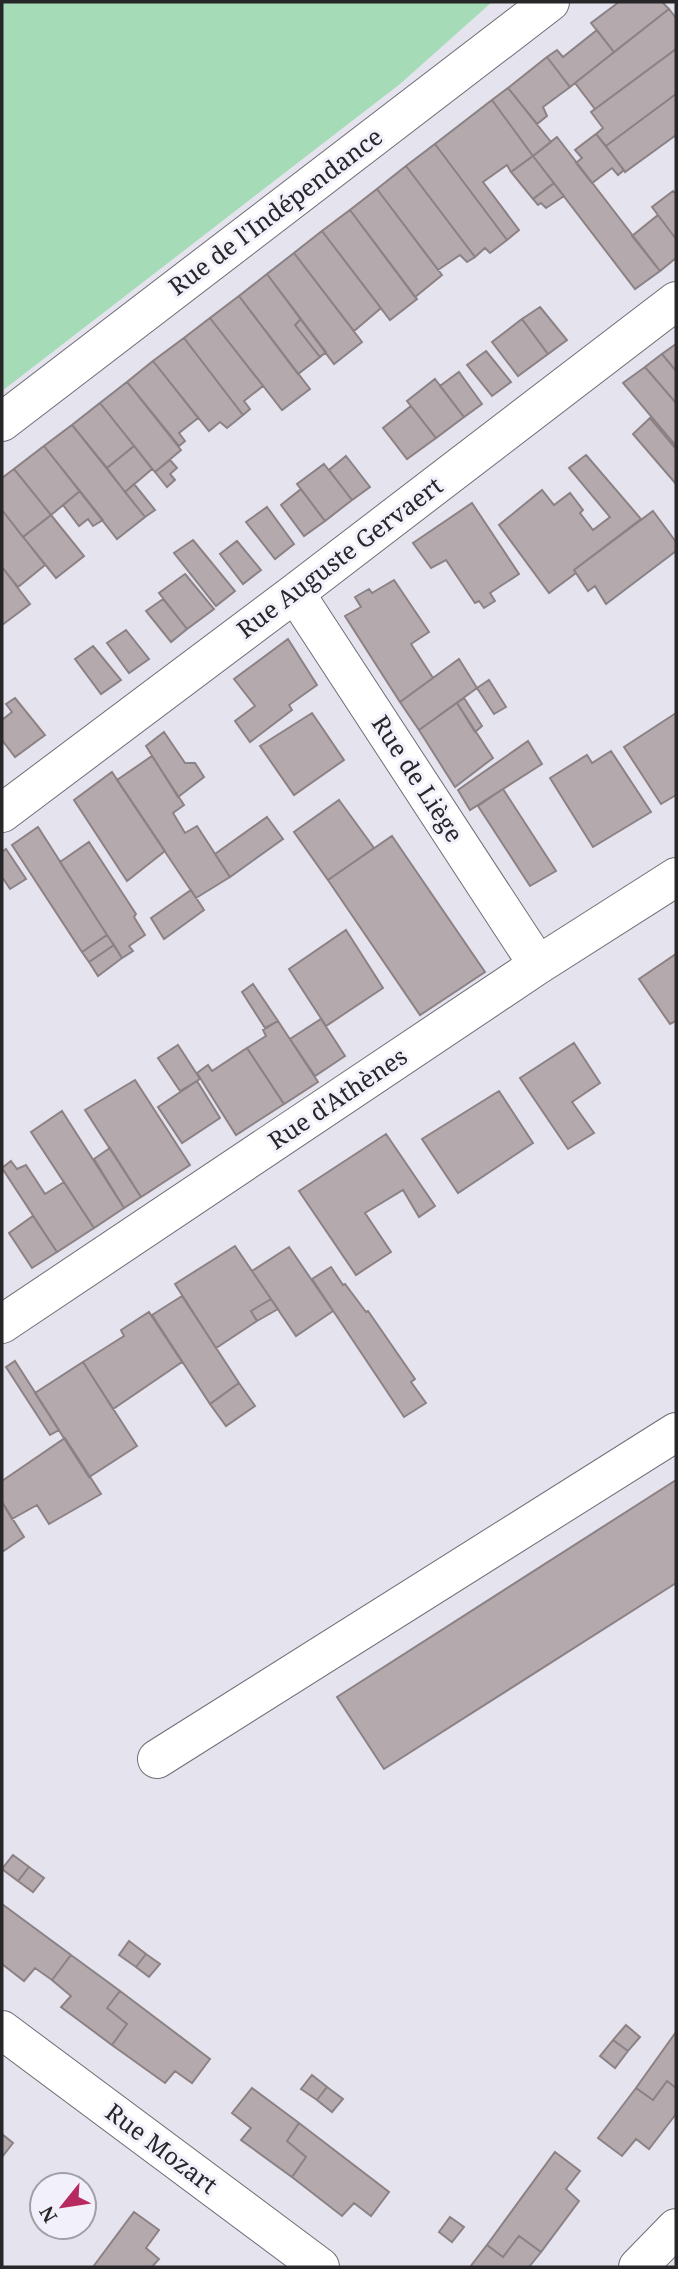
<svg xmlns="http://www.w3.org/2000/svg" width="678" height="2269" font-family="'Noto Serif',serif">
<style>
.green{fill:#a5dcb7}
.building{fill:#b4aaad;stroke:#8c8285;stroke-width:2}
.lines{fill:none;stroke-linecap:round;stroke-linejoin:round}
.minor-casing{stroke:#6f6e76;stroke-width:40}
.minor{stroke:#fff;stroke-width:38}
.labels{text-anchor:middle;stroke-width:6;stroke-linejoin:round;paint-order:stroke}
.street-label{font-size:24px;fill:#27272a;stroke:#f2f1fb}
</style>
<rect width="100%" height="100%" fill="#e5e4ee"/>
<path class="green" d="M2 2H492L400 84 2 391Z"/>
<path class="building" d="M619 2H662L669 9 614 52 591 23Z
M669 9 676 18V49L595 109 575 83Z
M597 30 614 52 570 87 547 57 557 50 563 57Z
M676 49V94L606 146 596 134 603 128 591 112Z
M547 57 570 87 543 107 547 116 537 124 508 88Z
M508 88 551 142 533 156 492 100Z
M676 94V135L625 172 606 146Z
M492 100 533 156 511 172 507 165 483 182 519 230 507 240 435 144Z
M596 134 624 170 618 175 612 168 592 183 576 163 582 158 575 150Z
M557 137 660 271 635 289 533 156Z
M435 144 507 240 490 253 485 248 475 257 406 166Z
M533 156 554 183 533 199 511 172Z
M406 166 475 257 467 262 460 255 438 270 377 189Z
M554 183 564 196 546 208 541 203 538 205 533 199Z
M377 189 442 275 415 297 350 210Z
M673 191 676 194V239L652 207Z
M350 210 417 299 390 320 322 231Z
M658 215 676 239V258L660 271 632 236Z
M322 231 381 308 354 331 294 253Z
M294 253 362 342 334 364 267 274Z
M267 274 301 319 295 325 320 357 298 374 239 296Z
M239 296 310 389 282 410 210 318Z
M540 307 567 340 548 354 522 319Z
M210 318 263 386 244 401 250 409 243 415 184 338Z
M301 319 326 352 320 357 295 325Z
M522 319 548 354 518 376 492 342Z
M184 338 243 415 227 428 220 422 209 431 153 361Z
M676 344V371L662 354Z
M486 351 511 382 492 396 467 365Z
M662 354 676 371V403L645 367Z
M153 361 198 418 179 433 185 441 179 446 127 382Z
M645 367 676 403V446L623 383Z
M459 372 482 404 464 417 440 386Z
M435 379 464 417 436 438 407 401Z
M127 382 181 450 155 472 100 403Z
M100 403 134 446 107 468 72 425Z
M411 406 436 438 407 459 383 428Z
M650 418 676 449V484L633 434Z
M72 425 145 517 117 539 44 446Z
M44 446 80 491 51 515 14 469Z
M134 446 152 469 125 492 107 468Z
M586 455 641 519 574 570 576 573 549 593 499 525 542 490 554 505 570 493 583 510 580 513 593 530 610 517 569 468Z
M346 456 370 487 352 500 329 470Z
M170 460 177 468 170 474 175 480 167 487 155 472Z
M324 464 352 500 325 521 297 484Z
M14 469 51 515 23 537 2 510V478Z
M134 484 155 510 145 517 125 492Z
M301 489 325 521 304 536 281 505Z
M80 491 103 520 93 526 88 519 79 526 63 505Z
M472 503 519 574 490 593 495 601 484 608 479 601 475 603 446 560 431 568 413 543Z
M267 507 294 544 275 559 246 522Z
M2 510 45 565 18 587 2 567Z
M653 511 676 542V551L606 604 595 586 588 591 574 570Z
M51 515 84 556 56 578 23 537Z
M193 540 235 591 216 606 174 553Z
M237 541 261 570 243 584 220 554Z
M2 567 30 604 2 625Z
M185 574 214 609 187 629 159 593Z
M394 580 429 632 411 644 433 678 400 702 345 616 361 607 355 597 369 589 372 593Z
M163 599 187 629 171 642 146 611Z
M126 630 149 659 129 673 107 643Z
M288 639 317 685 289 705 292 710 250 742 235 721 255 706 234 679Z
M93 646 121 680 101 694 75 659Z
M459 659 477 688 419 730 400 702Z
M489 680 506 707 494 714 477 688Z
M15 698 45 735 15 757 2 740V720L12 712 6 704Z
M464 698 482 726 475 732 457 703Z
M457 703 493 758 455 787 419 730Z
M312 713 344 760 294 795 260 746Z
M676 713V795L661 804 624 747Z
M164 732 185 763H195L204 777 178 797 146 746Z
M528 741 542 764 470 810 458 790Z
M611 751 651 812 593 847 550 778 587 755 592 763Z
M152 756 184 805 173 813 185 833 197 826 230 877 196 898 117 780Z
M112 772 165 851 127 881 74 800Z
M503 789 556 871 530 886 478 806Z
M339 800 374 848 328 880 294 832Z
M267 817 283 839 230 877 215 854Z
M38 827 107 935 82 952 12 845Z
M392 836 485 972 420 1015 328 880Z
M89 842 136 914 134 917 145 935 129 946 133 951 122 958 60 862Z
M6 849 26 879 10 889 2 877V852Z
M191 890 204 910 164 939 151 918Z
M346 930 383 988 326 1026 289 969Z
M107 935 114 945 89 962 82 952Z
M114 945 122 958 98 976 89 962Z
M676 954V1021L670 1024 639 979Z
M253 984 278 1021 265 1028 242 992Z
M321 1019 345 1056 315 1076 290 1039Z
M278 1021 318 1082 284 1104 247 1048 266 1036 263 1030Z
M574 1043 600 1083 572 1102 594 1133 568 1149 520 1078Z
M178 1045 200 1079 180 1091 158 1058Z
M247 1048 284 1104 236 1135 197 1073 208 1065 212 1071Z
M135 1080 190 1165 141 1197 85 1110Z
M197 1081 220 1118 182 1143 158 1107Z
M499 1091 533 1143 458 1193 422 1139Z
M62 1111 124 1208 94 1228 31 1132Z
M386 1134 435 1206 419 1217 403 1190 365 1213 391 1252 356 1275 299 1191Z
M110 1148 141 1197 124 1208 94 1159Z
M11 1161 17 1169 26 1165 45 1194 64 1182 94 1228 57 1252 2 1168Z
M33 1216 57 1252 32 1268 9 1233Z
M235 1246 271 1299 251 1311 257 1321 216 1348 175 1284Z
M289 1247 333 1311 296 1336 252 1271Z
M331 1267 343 1285 345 1284 366 1312 368 1311 415 1379 411 1382 426 1403 404 1417 312 1279Z
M182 1296 239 1383 210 1404 152 1315Z
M271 1299 278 1309 257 1321 251 1311Z
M149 1312 182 1362 113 1409 83 1362 124 1336 121 1330Z
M15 1361 59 1430 50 1435 6 1367Z
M83 1362 137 1446 89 1477 35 1393Z
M239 1383 255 1406 226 1426 210 1404Z
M65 1438 101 1494 49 1524 37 1505 12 1519 2 1502V1481Z
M676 1480V1583L384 1769 337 1697Z
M2 1502 24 1537 2 1552Z
M13 1855 29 1867 18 1881 2 1869Z
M29 1867 44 1878 33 1892 18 1881Z
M2 1904 71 1955 52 1980 35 1968 24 1981 2 1964Z
M129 1941 146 1954 136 1967 119 1955Z
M146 1954 160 1964 149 1977 136 1967Z
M71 1955 120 1991 107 2008 127 2024 112 2045 61 2007 71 1996 52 1980Z
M120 1991 210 2059 192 2083 175 2071 165 2083 112 2045 127 2024 107 2008Z
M626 2025 640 2037 628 2051 613 2040Z
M676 2032V2088L667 2081 653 2100 636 2088Z
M613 2040 628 2051 615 2068 600 2056Z
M312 2075 327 2087 317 2100 301 2089Z
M667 2081 676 2088V2114L649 2149 636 2139 622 2156 598 2138 636 2088 653 2100Z
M327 2087 343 2099 332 2112 317 2100Z
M252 2088 299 2123 287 2141 306 2157 292 2177 241 2140 251 2128 232 2113Z
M299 2123 389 2192 371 2216 354 2203 342 2216 292 2177 306 2157 287 2141Z
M2 2134 13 2143 2 2157Z
M555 2152 580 2171 566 2189 579 2201 541 2252 519 2236 503 2257 487 2245Z
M134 2212 159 2230 146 2248 159 2259 152 2267H93Z
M450 2217 464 2227 452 2242 439 2232Z
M519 2236 541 2252 529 2267H470L487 2245 503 2257Z"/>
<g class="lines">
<g class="minor-casing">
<path id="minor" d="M2 422 550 2
M295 593 538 965
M2 813 295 593 676 301
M2 1324 538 965 676 877
M157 1759 676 1432
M2 2030 320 2267
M638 2267 676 2228"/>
</g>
<use href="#minor" class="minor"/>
</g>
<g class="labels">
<g class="street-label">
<text transform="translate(276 212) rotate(-37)" y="8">Rue de l'Indépendance</text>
<text transform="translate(340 558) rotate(-37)" y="8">Rue Auguste Gervaert</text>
<text transform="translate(417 779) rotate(57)" y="8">Rue de Liège</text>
<text transform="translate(338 1099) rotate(-34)" y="8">Rue d'Athènes</text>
<text transform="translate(161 2149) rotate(37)" y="8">Rue Mozart</text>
</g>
</g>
<rect width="678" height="2269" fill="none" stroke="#27272a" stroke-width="7"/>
<g transform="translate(63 2206) rotate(240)"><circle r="33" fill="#f2f1fb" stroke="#a1a0a7" stroke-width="2"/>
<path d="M0-5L12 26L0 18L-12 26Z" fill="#b72a60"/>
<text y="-10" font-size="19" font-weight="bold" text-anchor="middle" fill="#27272a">N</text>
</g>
</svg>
